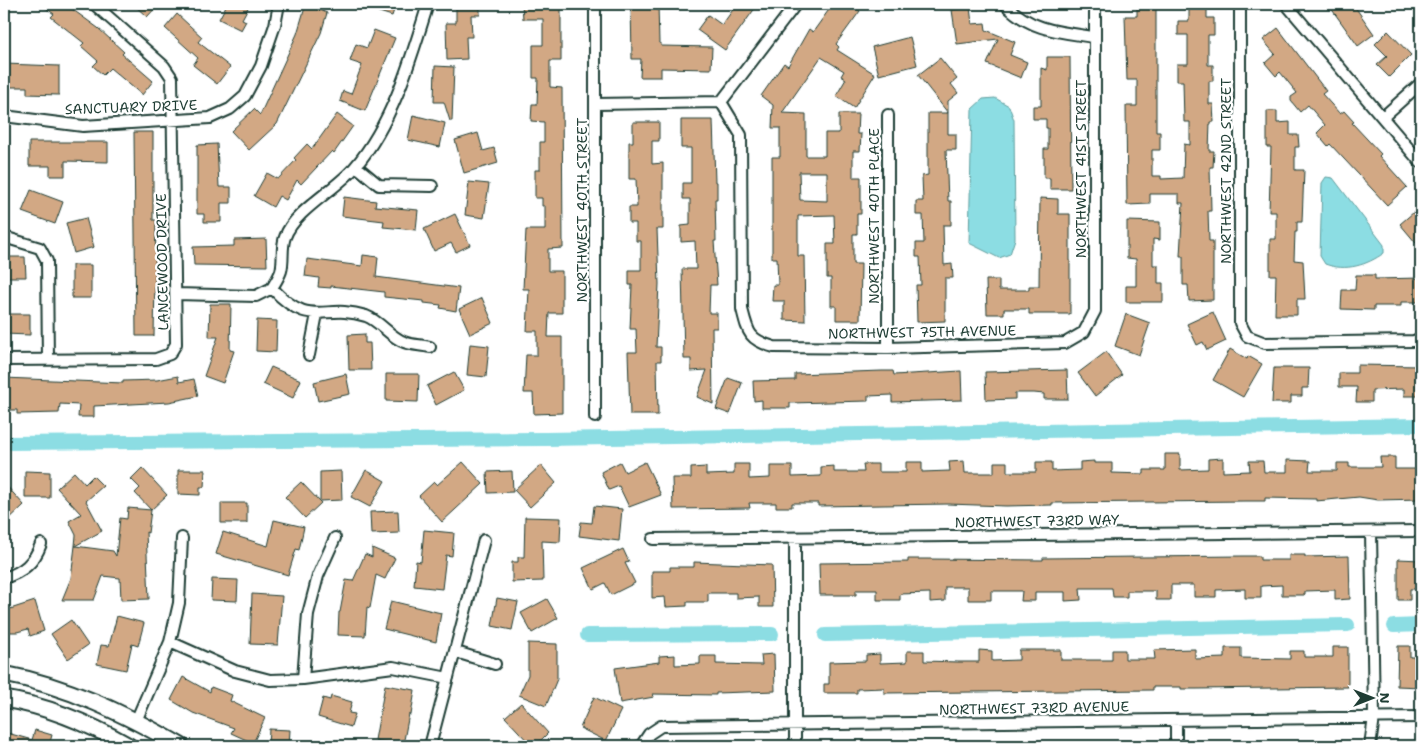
<svg xmlns="http://www.w3.org/2000/svg" width="1425" height="750" font-family="'Shantell Sans',sans-serif">
<style>
.water{fill:#8cdde3;stroke:#609d9d}
.lines{fill:none;stroke-linecap:round;stroke-linejoin:round}
.canal{stroke:#8cdde3;stroke-width:14}
.building{fill:#d2a884;stroke:#1f3d34;fill-rule:evenodd}
.minor-casing{stroke:#1f3d34;stroke-width:14}
.secondary-casing{stroke:#1f3d34;stroke-width:19}
.minor{stroke:#fff;stroke-width:10}
.secondary{stroke:#fff;stroke-width:15}
.labels{text-anchor:middle;stroke-width:4.5;stroke-linejoin:round;paint-order:stroke}
.street-label{font-size:14px;fill:#1f3d34;stroke:#fff}
</style>
<rect width="100%" height="100%" fill="#fff"/>
<filter id="ink" filterUnits="userSpaceOnUse"><feTurbulence type="fractalNoise" baseFrequency=".02" numOctaves="2"/><feDisplacementMap in="SourceGraphic" scale="10" xChannelSelector="R" yChannelSelector="G"/><feConvolveMatrix kernelMatrix="1 2 1 2 8 2 1 2 1" color-interpolation-filters="sRGB"/></filter>
<g filter="url(#ink)">
<path class="water" d="M995 98 1009 106 1014 120 1015 239 1010 254 999 258 969 243 972 109 983 99Z
M1326 177 1333 178 1384 245V253C1367 265 1346 272 1325 264L1320 256 1322 183Z"/>
<g class="lines">
<path class="canal" d="M4 443 545 439 1421 425
M1394 626 1421 625
M587 635 772 634
M825 635 1348 625"/>
</g>
<path class="building" d="M40 4H65L98 28 124 52 122 54 153 81 142 95 110 68 103 75 93 66 98 61 81 46 84 43 51 17 54 14Z
M133 4H159L147 17Z
M227 4H250L242 19 246 21 241 30 219 19Z
M306 4 327 13 321 33 277 124 249 150 231 131 254 109 260 115 297 34Z
M361 4H396L392 16 360 6Z
M456 4H480V15H471L472 37H466L467 59 447 60 446 23H456Z
M522 4H561V61H550V87L562 88 563 248 548 249V271H562V313H549L548 337H562V413L534 414 533 393H524L526 355H537V331H527L529 289H523L526 230H545V206H542V198H535V170H540V142H544V122L531 121 532 104H537L538 78H533V45H543V19H523Z
M631 4H658L659 43H661V46L712 47 711 69 661 68V77H640L641 59H632Z
M737 4H758L725 50 697 30 708 15 722 25Z
M833 4H850L860 11 836 44 839 47 837 50 875 74 854 108 836 96 846 79 841 76 844 71 821 57 782 113 806 114V156H825V133H839V114H858L857 134H861L860 151H853V177H861V214H857V234H853V264H861L860 320H836V306H831V278H827V244H835L834 215 798 216V256H804L805 321 784 320V301H772L773 285H778L777 258H772V157H780V128H772L773 105 761 96 784 63 788 66 809 29 813 32ZM799 172H827V201L800 200Z
M1137 4H1156V132H1160V150H1152V176H1161V179L1183 178 1184 144 1190 145V122H1184L1183 81H1177V64H1188V35H1178V21H1189V4H1207V18H1214V35H1208V65H1213V81H1209V104H1213L1214 122H1210L1209 151H1214L1213 167H1210L1211 211H1208L1209 241H1213V300L1189 301 1188 285H1183V256H1180L1183 203H1179V194H1150V204L1127 205 1126 106H1137V80H1127L1125 16H1137Z
M1328 4H1353L1374 34 1358 46Z
M970 7 972 24 985 23 986 30 1015 42 1010 55 1027 62 1021 78 987 64 998 39 957 44 952 10Z
M177 14 202 37 198 42 230 67 217 84 193 65 198 58 165 28Z
M1278 28 1326 91 1322 94 1340 114 1344 111 1354 122 1352 123 1381 154 1379 156 1407 187 1387 205 1330 144 1328 146 1317 133 1325 125 1308 105 1300 112 1291 101V97L1297 93 1280 72 1276 76 1265 63 1275 54 1263 40Z
M374 30 395 38 365 111 340 101 343 91 351 94 362 65 350 61 356 44 367 48Z
M1388 31 1411 55 1389 77 1377 65 1387 56 1375 44Z
M910 37 917 65 879 75 872 47Z
M1047 57H1070L1071 189H1050V178H1044V149H1048V128H1046V119H1033V106H1041V68L1047 70Z
M940 58 957 79 951 84 958 93 948 101V113L918 75Z
M4 64 59 66V95L27 94V87H4Z
M435 66 454 67 452 121H450L444 102H434Z
M1267 111H1277V123L1290 122V135H1298L1299 147H1295V170H1304L1302 222H1297V232H1295L1294 260 1303 261 1305 299H1297V315H1275L1276 275H1270V239H1276V212H1269L1271 147H1267Z
M928 113H948V134H956V150H946L948 201H951V225H943L944 265 952 264 953 278H945V321L917 322 916 285H921L920 257H916V243H924L923 215H916V201H923L922 176 928 175Z
M337 114 353 126 334 153 332 151 301 184 297 180 286 200 279 196 273 207 254 196 267 173 278 179 296 160 294 158 307 144 312 149Z
M413 115 445 123 440 147 408 140Z
M681 120H713L715 182H717V199H715L716 241H714L717 285H710L709 313H717V328H712L713 404 697 397 707 370 691 371V359H684L682 269H696L695 241 681 242V226L690 225V199H683V183H691V148H681Z
M633 122H659V141H652V164L663 163V229H657L659 284 656 347H661V361H657L658 415H630L628 352H637L636 329H630L632 285H629V270H641V241H636V223H629V207H637L636 179H629V142H633Z
M134 132H153V220H156L154 336H136Z
M478 133 483 151 494 148 498 163 464 173 455 140Z
M29 142H108V162L65 161V176H50V166H29Z
M217 144 219 187H231V203H221V222H204V214H197V145Z
M469 182 489 184 484 218 465 215Z
M31 190 63 202 55 224 22 212Z
M344 197 376 201 375 206 418 210 416 230 383 227 384 221 342 216Z
M1040 198 1058 199V214H1070V314H1029V309H1004V314H987L986 280H999V290H1029V286H1039Z
M1421 206V249L1400 224Z
M455 214 470 245 456 252 451 243 434 251 424 229Z
M86 218 94 247 74 253 66 223Z
M1127 221 1160 222V240L1153 239V265H1158V283H1163V302H1126V286H1136V259L1127 258Z
M266 239 267 266 194 265 193 247 234 246V240Z
M363 255 378 257 376 277 459 288 456 311 440 308 441 305 424 303V301L384 297V292L331 286V288L318 287 319 278 305 276 307 259 362 266Z
M4 257H25L26 277H4Z
M72 265H91V298H72Z
M1356 275H1375V279L1421 278V302H1401V306H1374V310L1341 309 1342 290H1355Z
M482 298 493 323 470 334 459 309Z
M210 304H231L230 350 234 351 223 383 204 376 218 337H209Z
M1213 312 1226 341 1207 350 1203 342 1197 345 1187 324Z
M4 314H30V335L4 334Z
M1126 314 1150 323 1139 355 1115 346Z
M257 320 277 321 276 352 256 351Z
M365 334V343H370L371 370H349L348 335Z
M470 344 489 346 486 377 467 375Z
M1230 349 1247 359 1248 356 1262 364 1243 397 1213 380Z
M1106 352 1122 375 1095 396 1078 373Z
M1357 365 1420 366V396H1404V389L1372 390V402H1356L1357 387H1339V373H1357Z
M271 367 301 380 293 398 263 384Z
M1274 368H1309L1308 388H1302V396H1291V403H1272Z
M1067 370 1068 399H1044V394L1034 393H1015V399L986 400 985 372Z
M882 371H893L894 375 961 371 962 400 892 402V395L868 396V401L790 403V408H762V400L754 401 753 381 795 380V374Z
M454 372 464 390 436 405 427 386Z
M346 374 350 394 318 401 314 382Z
M386 374H419L418 402 386 401Z
M178 376 179 382 194 379 198 396 169 402 94 406V417H78L79 405 60 404 59 413 17 414V410H4V378L123 383V381L157 380Z
M728 378 742 383 730 414 716 409Z
M1165 454H1180V470L1208 469V459L1223 458V472L1250 471 1249 461H1263L1264 472H1287V460L1310 461 1309 471H1337V463H1349V467H1381L1380 457H1395V469H1421V499L1378 500 1359 497 1316 501V499L1265 498V501H1245L1052 503V505L1006 506 948 504 818 506V503H792V507H776V503H749L750 508 673 509 672 478H691V468L706 467V475L734 474V464H749V479L770 478V466H792V477L821 476V467L834 466V472H864L863 464H878V472H906V462H922V472L950 471 949 462 964 461 965 473H994V462H1007V472H1036V462H1052V471L1080 470V462L1094 461V463H1112V473L1144 474V470H1165Z
M463 462 483 484 442 522 419 496 434 482 437 485Z
M620 462 625 472 645 462 661 495 629 507 619 486 609 490 601 472Z
M541 465 556 483 530 507 514 490Z
M142 468 167 495 151 510 135 493 140 488 131 479Z
M178 470H205L204 487H200V495L178 494Z
M366 470 385 481 370 507 351 497Z
M25 471 50 472V498H25Z
M341 471 342 500 320 501V472Z
M512 471 513 492 488 493 487 472Z
M74 472 85 484 93 476 103 486 86 501 102 531 75 546 76 535 69 521 81 514 57 488Z
M301 482 321 503 305 518 285 497Z
M4 483 24 505 4 524Z
M221 503H247V523H221Z
M594 506 622 509 619 541 579 536 581 522 592 523Z
M128 508 151 510 148 533 146 532 149 599 121 600 120 578 103 576 94 600H62L71 578 75 546 113 551 116 556 120 518 127 519Z
M398 511 399 533 371 534 370 512Z
M525 517 561 518 560 542 542 541 543 581 512 582V562H518V557H524Z
M274 520 304 527 299 550 296 549 288 575 216 554 223 532 268 546Z
M424 530 454 533 452 556 446 555 442 589 414 586 416 561 421 562Z
M372 548 395 558 385 579 376 575 370 608 367 607 365 636 338 635 339 612H340L346 580 353 581 365 554 372 557Z
M623 549 629 562 625 563 635 583 611 595 605 583 593 589 583 568Z
M1289 555H1305V557L1349 556 1350 599 1335 600V590L1305 591V595H1282V585L1261 586V598H1245V589L1216 590V597H1194V585H1171V600H1156V591H1127V597H1113L1112 588H1080L1081 600 1065 601V592H1035V601H1021L1022 591H991V600H968V587H945V601L930 602V593L900 594V600H877V590H856V595H820L819 563 908 562V559H927L1043 560V558L1243 556H1260V560H1289Z
M1398 559 1421 560V589H1410V600H1398Z
M694 562 772 565 773 607H759V597L736 598V593H708V602H687V606L666 607 665 597 652 598V571H670V567H694Z
M212 579 238 580 237 601 211 600Z
M252 594 282 596 278 645 250 644Z
M497 598 518 602 512 630 492 626Z
M547 599 558 618 532 633 521 613Z
M35 601 44 631 30 636 28 629 17 632H4V611Z
M391 601 441 613 436 642 384 629Z
M117 616 144 623 138 646 132 644 126 670 97 664 101 645 109 646Z
M71 620 88 645 68 659 51 634Z
M528 643 557 644V679L546 706 519 695 528 675Z
M1398 646H1410V657H1421V687L1397 686Z
M1333 647H1348V687L1197 689H1181V687H1153V690L884 693V688L857 689V693H824V684H829V662L866 661V655L880 654V663L907 662V651H924V661L958 662H979V650L992 651V661L1019 660V650H1061V660H1112V650H1125V659H1155L1154 650 1195 649V659L1225 658V648H1241V658L1290 659V651H1304V657H1333Z
M774 654 775 691 716 693V695L653 694 654 697 620 703 615 668 659 662V656L675 655V665L700 664V656H716V664L762 665 761 655Z
M183 677 210 692 211 687 232 695 230 701 265 718 253 743 231 733 234 728 193 713 171 700Z
M385 685 415 690 411 715 409 714 403 745 375 740Z
M331 696 352 702 349 713 355 714 351 727 318 717 323 698 330 700Z
M594 697 621 710 606 741 580 728Z
M521 703 548 733 535 746H532L505 717Z
M269 729 290 730 289 746H268Z
M35 730 52 735 49 746H4V732L32 740Z"/>
<g class="lines">
<g class="minor-casing">
<path id="minor" d="M1005 4C1031 31 1060 32 1094 37
M1240 4V323L1247 336 1265 343 1414 341 1421 338
M1286 4 1421 163
M721 102 741 135 742 309C748 333 749 340 774 347L888 348 1065 343 1084 332 1095 311V4
M721 102 796 4
M596 104 721 102
M888 115V348
M4 116 83 126 210 118 230 109 245 96 261 66 275 25 279 4
M1383 117 1421 83
M356 166 379 185 432 186
M4 237 40 248 47 261 48 360
M272 288C275 283 279 277 281 271 284 260 281 247 285 237 295 210 336 190 355 167 393 122 411 59 428 4
M176 294 256 296 272 288C312 331 323 302 366 316 380 321 390 337 404 342 411 345 422 345 430 347
M309 355 317 314
M4 360 156 359 170 354 176 344 172 78 164 66 94 4
M595 417V4
M653 539 1421 531
M795 539V746
M4 578C23 572 34 563 41 544
M170 642 235 671 270 680 303 679 393 667 448 678
M456 652 495 664
M303 679 308 614 318 576 335 538
M1176 720V746
M136 721 170 642 179 603 182 538
M430 746 484 540
M641 746 649 734 661 726 1421 717
M1370 746 1374 717 1371 532"/>
</g>
<g class="secondary-casing">
<path id="secondary" d="M4 674C68 686 125 714 181 746
M4 699C48 706 90 724 129 746"/>
</g>
<use href="#minor" class="minor"/>
<use href="#secondary" class="secondary"/>
</g>
</g>
<g class="labels">
<g class="street-label">
<text transform="translate(131 107) rotate(-2)" y="5">SANCTUARY DRIVE</text>
<text transform="translate(1081 169) rotate(-90)" y="5">NORTHWEST 41ST STREET</text>
<text transform="translate(1226 171) rotate(-90)" y="5">NORTHWEST 42ND STREET</text>
<text transform="translate(582 210) rotate(-90)" y="5">NORTHWEST 40TH STREET</text>
<text transform="translate(874 216) rotate(-90)" y="5">NORTHWEST 40TH PLACE</text>
<text transform="translate(162 262) rotate(-91)" y="5">LANCEWOOD DRIVE</text>
<text transform="translate(922 332) rotate(-1)" y="5">NORTHWEST 75TH AVENUE</text>
<text transform="translate(1037 521) rotate(-1)" y="5">NORTHWEST 73RD WAY</text>
<text transform="translate(1034 708) rotate(-1)" y="5">NORTHWEST 73RD AVENUE</text>
</g>
</g>
<rect width="1425" height="750" fill="none" stroke="#fff" stroke-width="20"/>
<rect x="10" y="10" width="1405" height="730" fill="none" stroke="#1f3d34" stroke-width="2" filter="url(#ink)"/>
<g transform="translate(1372 698) rotate(90)" stroke="#ffffff" stroke-width="4" paint-order="stroke">
<path d="M0-4L9 19L0 12L-9 19Z" fill="#1f3d34"/>
<text y="-8" font-size="14" font-weight="bold" text-anchor="middle" fill="#1f3d34">N</text>
</g>
</svg>
